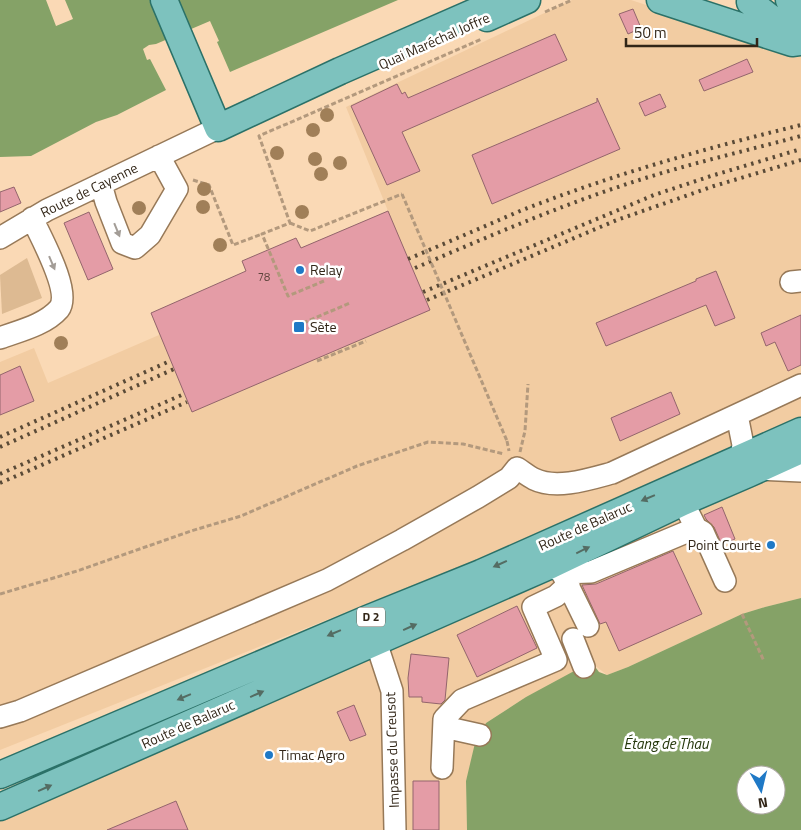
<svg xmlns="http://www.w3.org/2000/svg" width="801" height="830" font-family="'Titillium Web',sans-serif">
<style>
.built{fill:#f2cca2}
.green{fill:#ddba92}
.water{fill:#85a267;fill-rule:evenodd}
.building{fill:#e49ca6;stroke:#93656c}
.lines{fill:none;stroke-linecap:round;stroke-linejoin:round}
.minor-casing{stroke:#977958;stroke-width:24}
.major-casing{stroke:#2b7168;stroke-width:29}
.path{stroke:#b3997d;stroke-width:3;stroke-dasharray:5 2.5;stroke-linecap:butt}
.minor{stroke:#fff;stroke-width:21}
.major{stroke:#7dc2be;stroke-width:26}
.rail{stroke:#5a4a37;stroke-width:4;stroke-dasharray:2.5 5;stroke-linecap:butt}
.path-bridge{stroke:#b3997d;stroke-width:3;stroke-dasharray:5 2.5;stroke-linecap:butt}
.tree{fill:#a07f58}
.oneway{fill:#a39d97}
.oneway2{fill:#546c63}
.poi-dot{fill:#1f79c6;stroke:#fff;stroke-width:2}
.labels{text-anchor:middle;stroke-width:5;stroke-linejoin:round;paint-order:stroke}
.number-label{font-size:11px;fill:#5e443c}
.shield{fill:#fff;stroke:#70675d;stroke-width:1}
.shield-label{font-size:12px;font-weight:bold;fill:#322618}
.street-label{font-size:14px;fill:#322618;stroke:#fff}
.poi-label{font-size:14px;fill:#322618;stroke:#fff;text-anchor:start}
.water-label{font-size:15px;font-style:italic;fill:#23360a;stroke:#fff}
</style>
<rect width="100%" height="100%" fill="#fad9b5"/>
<path class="built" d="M572 0H631L801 56V417L467 564 0 750V362L34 348 48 383 159 335 151 313 246 272 242 261 296 238 301 248 388 211 346 107Z
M801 451V598L765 607 742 614 628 667 607 675 593 664 526 697 486 723 480 735 466 781 467 830H0V814Z"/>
<path class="green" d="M27 258 42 298 2 314 0 275Z"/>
<path class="water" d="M0 0H46L56 26 73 19 65 0H398L230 72 217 42 219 41 210 21 156 44 149 45 143 49 147 60 150 59 166 90 117 115 96 122 31 156 0 157Z
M801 598V830H467L466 781 475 743 486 723 526 697 576 670 593 664 599 672 607 675 628 667 742 614 765 607ZM746 775H776V805H746Z"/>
<path class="building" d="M633 9 641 28 628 34 619 14Z
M555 34 567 60 402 132 420 171 387 185 351 106 397 84 402 94 405 92 408 98Z
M747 59 753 72 704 91 699 80Z
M660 94 666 107 645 116 639 103Z
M597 98 620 149 492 204 472 155 597 102Z
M14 187 21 203 0 212V192Z
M388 211 430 310 192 412 151 313 246 271 242 261 296 238 301 248Z
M89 212 113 269 88 280 64 223Z
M716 271 735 318 715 326 706 305 606 346 596 323 696 281V279Z
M801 315V365L788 371 775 342 766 346 761 333Z
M20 366 34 401 0 415V375Z
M671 392 680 414 620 441 611 418Z
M722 507 735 539 722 545 714 527 706 519 704 515Z
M673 551 702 614 619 651 606 622 600 624 582 585 596 584Z
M517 606 537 648 477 677 457 635Z
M411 654 449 658 445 700 441 704 422 702V697H409L408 678Z
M354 705 366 735 350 741 337 712Z
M413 781H439V830H413Z
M176 801 188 830H107Z"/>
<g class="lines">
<g class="minor-casing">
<path id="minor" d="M101 184 106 202 122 243 135 248 150 235 177 189 159 156
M0 238 47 210 218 128
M791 282 801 281
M0 338C19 331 45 325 59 309 72 292 40 236 32 218
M737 415 743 445 741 457 746 470
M759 469 801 471
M696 528 703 532 725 581
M552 565 562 573 591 572 696 528 683 502
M562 573 588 626
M573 639 584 667
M376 642 392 691 395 830
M0 717 20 711 327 580 402 540 478 497 509 478 517 468C522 471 528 476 534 479 556 490 590 479 612 473L801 385
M444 727 480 735
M442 768 444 719 462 700 556 660 533 607 556 596 569 584"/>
</g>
<g class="major-casing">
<path id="major" d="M164 0 218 128 340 71 502 0
M660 0 792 43 801 42
M789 0 801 26
M750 2 785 29 799 35
M487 18 527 0
M0 775 367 619 481 573 801 431
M0 807 551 565 683 502 748 474 801 450"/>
</g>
<path class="path" d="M545 12 572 0
M193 180 209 185 233 245 262 234
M290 223 310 231 402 194
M324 281 288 296 262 234 290 223 259 136 482 39
M303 323 350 303
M317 361 366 341
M507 441 509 451
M520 452 525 431 528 384
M0 594 77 571 191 531 241 516 357 466 428 442 463 444 504 454
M742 614 764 661"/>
<use href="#minor" class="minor"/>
<use href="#major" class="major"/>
<path class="rail" d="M408 259C446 243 483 227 520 211 611 175 706 148 801 125
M415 268C487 237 559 206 633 182 688 164 745 151 801 136
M423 292 654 195 711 176 801 149
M427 300 617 220 714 186 801 160
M0 437 170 361
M0 447 174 369
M0 474 184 394
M0 483 187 402"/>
<path class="path-bridge" d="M402 194 507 441"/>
</g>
<g class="tree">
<circle cx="327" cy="115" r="7"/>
<circle cx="313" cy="130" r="7"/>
<circle cx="277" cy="153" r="7"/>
<circle cx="315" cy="159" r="7"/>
<circle cx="340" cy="163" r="7"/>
<circle cx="321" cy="174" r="7"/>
<circle cx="204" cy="189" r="7"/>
<circle cx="203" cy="207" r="7"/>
<circle cx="139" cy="208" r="7"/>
<circle cx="302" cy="212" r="7"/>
<circle cx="220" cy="245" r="7"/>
<circle cx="61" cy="343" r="7"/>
</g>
<defs><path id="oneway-solid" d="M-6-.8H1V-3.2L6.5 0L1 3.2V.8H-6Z" transform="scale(1.25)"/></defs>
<g class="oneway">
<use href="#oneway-solid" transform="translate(117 230) rotate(68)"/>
<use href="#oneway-solid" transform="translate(52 263) rotate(67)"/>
</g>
<g class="oneway2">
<use href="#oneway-solid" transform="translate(648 498) rotate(157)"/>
<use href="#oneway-solid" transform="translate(583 550) rotate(-26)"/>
<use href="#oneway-solid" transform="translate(500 564) rotate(156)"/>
<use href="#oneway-solid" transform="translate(410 627) rotate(-24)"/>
<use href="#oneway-solid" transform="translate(334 633) rotate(157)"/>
<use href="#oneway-solid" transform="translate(257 694) rotate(-24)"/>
<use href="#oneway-solid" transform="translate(184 697) rotate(157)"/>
<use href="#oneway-solid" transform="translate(45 788) rotate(-24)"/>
</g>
<g class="poi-dot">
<circle cx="300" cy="270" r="5"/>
<rect x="293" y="321" width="12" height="12" rx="2.5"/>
<circle cx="771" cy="545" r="5"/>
<circle cx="269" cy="755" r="5"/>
</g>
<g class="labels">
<g class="number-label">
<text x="264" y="281">78</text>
</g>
<rect class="shield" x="357" y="607.5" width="28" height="19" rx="4"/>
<g class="shield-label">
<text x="371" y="621">D 2</text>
</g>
<g class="street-label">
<text transform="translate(434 41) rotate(-24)" y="5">Quai Maréchal Joffre</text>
<text transform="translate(89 190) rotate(-26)" y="5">Route de Cayenne</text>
<text transform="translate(585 526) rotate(-24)" y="5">Route de Balaruc</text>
<text transform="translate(188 724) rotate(-24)" y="5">Route de Balaruc</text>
<text transform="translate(392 750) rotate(-92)" y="5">Impasse du Creusot</text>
</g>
<g class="poi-label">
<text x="310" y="275">Relay</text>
<text x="310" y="332">Sète</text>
<text x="761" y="550" text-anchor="end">Point Courte</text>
<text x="279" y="760">Timac Agro</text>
</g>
<g class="water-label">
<text x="666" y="749">Étang de Thau</text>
</g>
</g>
<g transform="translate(761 790) rotate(172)"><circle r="24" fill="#ffffff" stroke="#ada8a3"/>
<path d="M0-4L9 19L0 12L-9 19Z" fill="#1f79c6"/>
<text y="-8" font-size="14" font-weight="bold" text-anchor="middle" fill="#322618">N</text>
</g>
<path d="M626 38v8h131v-8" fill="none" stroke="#322618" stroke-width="2.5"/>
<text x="634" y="38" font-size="15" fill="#322618" stroke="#ffffff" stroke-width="4" paint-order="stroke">50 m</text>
</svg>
